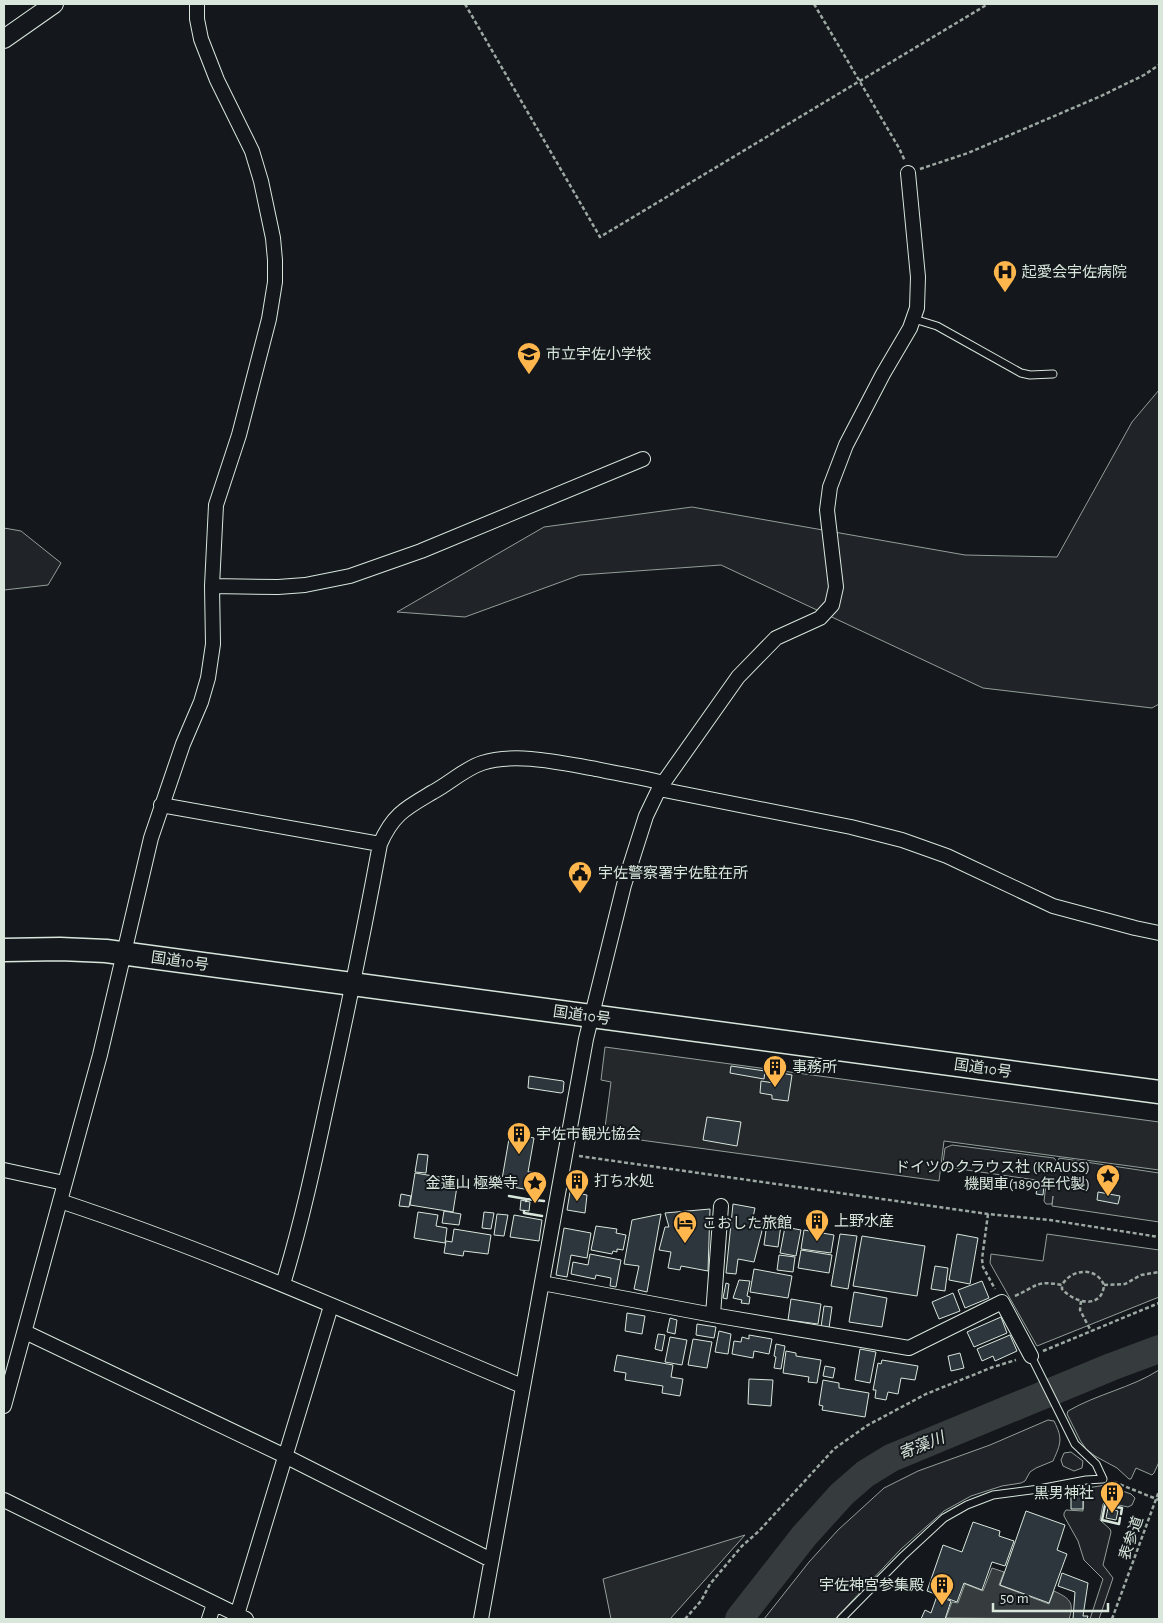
<svg xmlns="http://www.w3.org/2000/svg" width="1163" height="1623" font-family="'Alegreya Sans','Noto Sans JP',sans-serif">
<style>
.green{fill:#202428;stroke:#939e99}
.parking{fill:#24282b;stroke:#939e99}
.water{fill:#363b3e;stroke:#939e99}
.lines{fill:none;stroke-linecap:round;stroke-linejoin:round}
.river{stroke:#363b3e;stroke-width:28}
.building{fill:#2c363c;stroke:#d8e6dc}
.service-casing{stroke:#d8e6dc;stroke-width:9}
.minor-casing{stroke:#d8e6dc;stroke-width:16}
.tertiary-casing{stroke:#d8e6dc;stroke-width:20}
.trunk-casing{stroke:#d8e6dc;stroke-width:25}
.path{stroke:#9da8a2;stroke-width:2.5;stroke-dasharray:4 2.5;stroke-linecap:butt}
.service{stroke:#14181c;stroke-width:7}
.minor{stroke:#14181c;stroke-width:14}
.tertiary{stroke:#14181c;stroke-width:18}
.trunk{stroke:#14181c;stroke-width:22}
.wall{stroke:#d8e6dc;stroke-width:2.5}
.labels{text-anchor:middle;stroke-width:4;stroke-linejoin:round;paint-order:stroke}
.poi-label{font-size:15px;fill:#d8e6dc;stroke:#14181c;text-anchor:start}
.street-label{font-size:15px;fill:#d8e6dc;stroke:#14181c}
.water-label{font-size:16px;font-style:italic;fill:#d8e6dc;stroke:#14181c}
</style>
<rect width="100%" height="100%" fill="#14181c"/>
<path class="green" d="M1159 390V704L1152 708 983 688 721 565 580 575 465 617 397 612 544 527 692 507 965 555 1057 557 1132 422Z
M4 528 21 531 61 563 48 585 4 590Z
M952 1145 1054 1158 1058 1163 1059 1158 1159 1173V1222L1052 1206 1053 1196 1052 1204H1046L1044 1201 1046 1184 1043 1181 946 1167 943 1163 945 1148Z
M1047 1234 1159 1250V1297L1037 1346 990 1263 991 1254 1043 1261Z
M1159 1370V1462L1154 1473 1152 1475 1136 1468 1131 1479H1129L1117 1468 1095 1456 1086 1449 1080 1440 1067 1414 1068 1411C1097 1394 1131 1388 1159 1370Z
M1048 1420 1054 1421C1063 1439 1061 1443 1053 1461L1036 1468 1030 1472 1025 1481 1021 1483 1002 1486 971 1496 944 1511 901 1549 835 1619H764L809 1562 838 1530 884 1488 918 1471 990 1445Z
M1071 1452 1083 1461 1082 1468 1074 1471 1063 1466 1061 1460 1064 1453Z
M1106 1485 1131 1494 1135 1498 1132 1505 1128 1507 1105 1502 1103 1504 1100 1520 1110 1529 1111 1532 1103 1565 1113 1578 1099 1619H1090L1103 1579 1084 1560 1078 1541 1064 1516V1513L1066 1510 1083 1511 1084 1492 1087 1488Z"/>
<path class="parking" d="M605 1047 1159 1122V1170L944 1141 939 1181 604 1135 611 1082 601 1080Z
M745 1535 670 1619H611L603 1579Z"/>
<path class="water" d="M992 1568 1004 1572 999 1585 1049 1604 1054 1591C1069 1598 1075 1602 1069 1619L946 1618 952 1602 958 1603 965 1584 983 1591Z"/>
<g class="lines">
<path class="river" d="M739 1619 804 1536 842 1494 865 1474 891 1458 1111 1367 1159 1349"/>
</g>
<path class="building" d="M731 1066 765 1071 764 1079 730 1073Z
M776 1072 792 1075 788 1101 772 1099V1095L760 1093 761 1081 774 1083Z
M529 1076 563 1081 564 1082 563 1092 561 1093 528 1088Z
M707 1117 741 1122 737 1146 703 1140Z
M510 1133 534 1138 528 1172H533L530 1190 501 1185Z
M418 1154 428 1155 426 1173 415 1172Z
M415 1173 458 1180 453 1212 410 1205Z
M1038 1185 1044 1186 1043 1195 1036 1194Z
M570 1192 587 1195 585 1213 567 1210Z
M1098 1192 1120 1196 1118 1204 1097 1200Z
M401 1194 411 1196 409 1207 399 1206Z
M521 1200 530 1202 529 1211 520 1210Z
M733 1204 755 1208 752 1222 764 1223 754 1262 738 1259 736 1274 726 1273Z
M710 1209 708 1271 681 1266 680 1270 668 1268 671 1252 659 1250 665 1227H669L665 1213Z
M444 1211 461 1214 459 1225 442 1223Z
M418 1212 438 1215 436 1226 447 1228 445 1243 414 1238Z
M484 1212 494 1213 491 1229 482 1228Z
M497 1214 508 1215 504 1236 494 1235Z
M661 1214 647 1292 634 1289 639 1266 624 1264 632 1220Z
M514 1215 542 1220 539 1241 510 1237Z
M767 1223 781 1225 778 1247 764 1245Z
M596 1226 617 1229 616 1233 626 1235 623 1250 617 1249V1252L613 1251 612 1254 591 1250Z
M785 1227 801 1230 796 1256 780 1253Z
M564 1228 591 1233 587 1258 571 1255 567 1277 556 1275Z
M454 1229 491 1235 488 1254 464 1251 463 1256 444 1253 446 1241 452 1242Z
M804 1230 834 1235 831 1253 801 1249Z
M840 1234 857 1236 848 1289 831 1286Z
M957 1234 978 1238 970 1284 949 1280Z
M862 1236 925 1246 917 1296 853 1286Z
M801 1250 832 1255 829 1273 798 1268Z
M590 1254 621 1260 616 1287 610 1286 611 1278 596 1275 595 1279 571 1274 573 1262 588 1265Z
M779 1255 795 1257 793 1272 777 1270Z
M935 1266 948 1268 945 1291 931 1289Z
M754 1269 792 1276 788 1298 750 1292Z
M739 1280 750 1281 747 1296 750 1297 749 1304 741 1303 742 1300 733 1298Z
M982 1281 989 1298 965 1308 958 1290Z
M726 1283 729 1284 727 1299 723 1298Z
M854 1292 887 1298 882 1327 849 1322Z
M953 1293 960 1311 939 1319 932 1302Z
M791 1299 821 1304 818 1324 788 1320Z
M824 1306 832 1307 829 1328 821 1327Z
M627 1313 645 1316 642 1334 625 1331Z
M1001 1317 1007 1333 974 1347 967 1332Z
M670 1318 677 1320 675 1334 667 1332Z
M697 1324 716 1327 714 1338 696 1335Z
M719 1331 731 1334 728 1354 715 1352Z
M658 1334 665 1335 662 1351 655 1349Z
M749 1335 772 1339 769 1354 754 1351 753 1358 732 1354 734 1341 741 1342 742 1337 749 1339Z
M1010 1335 1017 1351 995 1361 993 1356 982 1361 977 1349Z
M670 1337 687 1340 682 1365 665 1362Z
M693 1339 712 1342 707 1368 688 1365Z
M776 1344 785 1346 781 1369 774 1368 776 1357 774 1356Z
M860 1349 876 1352 870 1383 855 1380Z
M786 1351 796 1353V1356L821 1360 817 1383 808 1382 809 1377 783 1373Z
M960 1353 964 1368 951 1371 948 1356Z
M617 1355 673 1365 671 1377 683 1379 680 1396 662 1393 663 1386 625 1380 626 1373 614 1371Z
M882 1360 918 1366 915 1380 901 1378 898 1394 888 1392 886 1400 875 1398 876 1390H873L878 1363 881 1364Z
M825 1366 835 1368 833 1378 823 1376Z
M749 1379 773 1380 771 1406 748 1404Z
M823 1380 839 1383V1388L869 1393 865 1417 822 1410 823 1406 819 1405Z
M1071 1494H1083V1509H1071Z
M1108 1508 1118 1511 1116 1520 1106 1518Z
M1026 1511 1065 1525 1057 1550 1067 1554 1049 1603 1000 1585Z
M973 1522 1000 1531 999 1536 1014 1541 1005 1566 992 1562 982 1590 964 1583 957 1602 927 1591 943 1545 962 1552Z
M1062 1573 1088 1583 1083 1616H1088L1087 1619H1073L1075 1592 1058 1586Z
M937 1596 951 1601 945 1619H947H921L925 1610 931 1613Z"/>
<g class="lines">
<g class="service-casing">
<path id="service" d="M914 319 937 326 1021 373 1030 375 1053 374
M841 1619 903 1556 944 1518 967 1505 993 1495 1039 1489 1086 1480 1103 1479 1096 1464 1075 1444 1031 1356"/>
</g>
<g class="minor-casing">
<path id="minor" d="M212 586 278 587 305 585 350 576 421 551 643 459
M659 789 851 827 902 840 947 856 1053 906 1135 928 1159 933
M161 805 380 844
M4 1170 64 1183
M60 1201C218 1253 369 1322 522 1386
M542 1283 713 1315 909 1348 1002 1302 1031 1356
M283 1284C301 1225 314 1165 327 1104 346 1018 364 931 380 844 393 814 406 808 433 792 450 783 464 769 482 763 517 752 561 763 596 769 618 774 641 777 663 783
M713 1315 721 1206
M25 1332 285 1456 491 1560
M4 1406 100 1055 151 838 183 744 201 702 208 678 213 644 212 586 216 505 239 435 269 319 275 282V260L273 238 261 181 252 151 217 80 201 39 197 19V4
M4 1500 246 1619
M237 1615 331 1306
M209 1619 214 1604
M481 1619 586 1039 624 885 646 816 659 789 738 677 776 638 820 618 832 605 836 587 827 510 830 487 846 445 883 374 910 328 917 308 918 277 908 173"/>
</g>
<g class="tertiary-casing">
<path id="tertiary" d="M4 39 54 4"/>
</g>
<g class="trunk-casing">
<path id="trunk" d="M4 950 60 949 106 951 1159 1092"/>
</g>
<path class="path" d="M465 4 600 237 988 4
M814 4 899 148 905 161
M920 169 968 153 1101 96 1144 75 1159 65
M579 1156 988 1214 1050 1220 1159 1237
M988 1214 982 1259 983 1267 995 1289
M1104 1285 1125 1284 1141 1275 1159 1272
M1015 1296C1037 1286 1036 1280 1062 1285 1071 1269 1096 1266 1104 1285 1102 1310 1074 1303 1062 1289V1285
M1081 1301 1080 1310 1091 1331
M1043 1351 1159 1303
M1114 1482 1159 1500
M685 1619 701 1601 710 1584 742 1546 759 1531 834 1449 868 1425 926 1394 993 1367 1016 1360
M1112 1619 1159 1491"/>
<use href="#service" class="service"/>
<use href="#minor" class="minor"/>
<use href="#tertiary" class="tertiary"/>
<use href="#trunk" class="trunk"/>
<path class="wall" d="M509 1196 526 1199
M526 1201V1199L544 1201
M524 1211V1213L542 1216
M1120 1518 1119 1524 1102 1520 1105 1505 1122 1508 1121 1514"/>
</g>
<defs>
<g id="hospital-pin" transform="scale(1.25)"><path d="M0 17L-7.5 6A9.5 9.5 0 1 1 7.5 6Z" fill="#ffb74d" stroke="#14181c"/><path d="M-5-5h3v3.5h4V-5h3V5h-3V1.5h-4V5h-3Z" fill="#111"/></g>
<g id="school-pin" transform="scale(1.25)"><path d="M0 17L-7.5 6A9.5 9.5 0 1 1 7.5 6Z" fill="#ffb74d" stroke="#14181c"/><path d="M0-5L7-2L0 1L-7-2ZM-4 1L0 2.5L4 1V4Q0 6-4 4Z" fill="#111"/></g>
<g id="civic-pin" transform="scale(1.25)"><path d="M0 17L-7.5 6A9.5 9.5 0 1 1 7.5 6Z" fill="#ffb74d" stroke="#14181c"/><path d="M-.6-6.5H3V-4.5H.6V-3L4-1V1h2V6H-6V1h2V-1L-.6-3ZM-1.2 2.5V6h2.4V2.5Z" fill="#111"/></g>
<g id="building-pin" transform="scale(1.25)"><path d="M0 17L-7.5 6A9.5 9.5 0 1 1 7.5 6Z" fill="#ffb74d" stroke="#14181c"/><path d="M-4-6H4V6H1V3H-1V6H-4ZM-2.5-4.3h1.7v1.8h-1.7ZM.8-4.3h1.7v1.8H.8ZM-2.5-1h1.7V.8h-1.7ZM.8-1h1.7V.8H.8Z" fill="#111"/></g>
<g id="sight-pin" transform="scale(1.25)"><path d="M0 17L-7.5 6A9.5 9.5 0 1 1 7.5 6Z" fill="#ffb74d" stroke="#14181c"/><path d="M0-6L1.8-2.2L6-1.7L2.9 1.2L3.7 5.4L0 3.3L-3.7 5.4L-2.9 1.2L-6-1.7L-1.8-2.2Z" fill="#111"/></g>
<g id="hotel-pin" transform="scale(1.25)"><path d="M0 17L-7.5 6A9.5 9.5 0 1 1 7.5 6Z" fill="#ffb74d" stroke="#14181c"/><path d="M-6-4.5h1.5V1H6V5H4.5V3h-9V5H-6ZM-4 0a1.8 1.8 0 1 1 3.6 0ZM.5 0V-2.5h3Q6-2.5 6 0Z" fill="#111"/></g>
</defs>
<g fill-rule="evenodd">
<use href="#hospital-pin" x="1005" y="272"/>
<use href="#school-pin" x="529" y="354"/>
<use href="#civic-pin" x="580" y="873"/>
<use href="#building-pin" x="775" y="1067"/>
<use href="#building-pin" x="519" y="1134"/>
<use href="#sight-pin" x="1108" y="1176"/>
<use href="#building-pin" x="577" y="1181"/>
<use href="#sight-pin" x="535" y="1183"/>
<use href="#building-pin" x="817" y="1221"/>
<use href="#hotel-pin" x="685" y="1223"/>
<use href="#building-pin" x="1112" y="1493"/>
<use href="#building-pin" x="942" y="1585"/>
</g>
<g class="labels">
<g class="poi-label">
<text x="1022" y="277">起愛会宇佐病院</text>
<text x="546" y="359">市立宇佐小学校</text>
<text x="598" y="878">宇佐警察署宇佐駐在所</text>
<text x="792" y="1072">事務所</text>
<text x="536" y="1139">宇佐市観光協会</text>
<text x="1090" y="1172" text-anchor="end">ドイツのクラウス社 (KRAUSS)<tspan x="1090" dy="17">機関車(1890年代製)</tspan></text>
<text x="594" y="1186">打ち水処</text>
<text x="518" y="1188" text-anchor="end">金蓮山 極樂寺</text>
<text x="834" y="1226">上野水産</text>
<text x="702" y="1228">こおした旅館</text>
<text x="1094" y="1498" text-anchor="end">黒男神社</text>
<text x="924" y="1590" text-anchor="end">宇佐神宮参集殿</text>
</g>
<g class="street-label">
<text transform="translate(180 961) rotate(8)" y="5">国道10号</text>
<text transform="translate(582 1015) rotate(8)" y="5">国道10号</text>
<text transform="translate(983 1068) rotate(8)" y="5">国道10号</text>
<text transform="translate(1131 1538) rotate(-71)" y="5">表参道</text>
</g>
<g class="water-label">
<text transform="translate(921 1445) rotate(-22)" y="6">寄藻川</text>
</g>
</g>
<rect width="1163" height="1623" fill="none" stroke="#d8e6dc" stroke-width="10"/>
<path d="M993 1603v8h115v-8" fill="none" stroke="#d8e6dc" stroke-width="2.5"/>
<text x="1000" y="1603" font-size="15" fill="#d8e6dc" stroke="#14181c" stroke-width="4" paint-order="stroke">50 m</text>
</svg>
